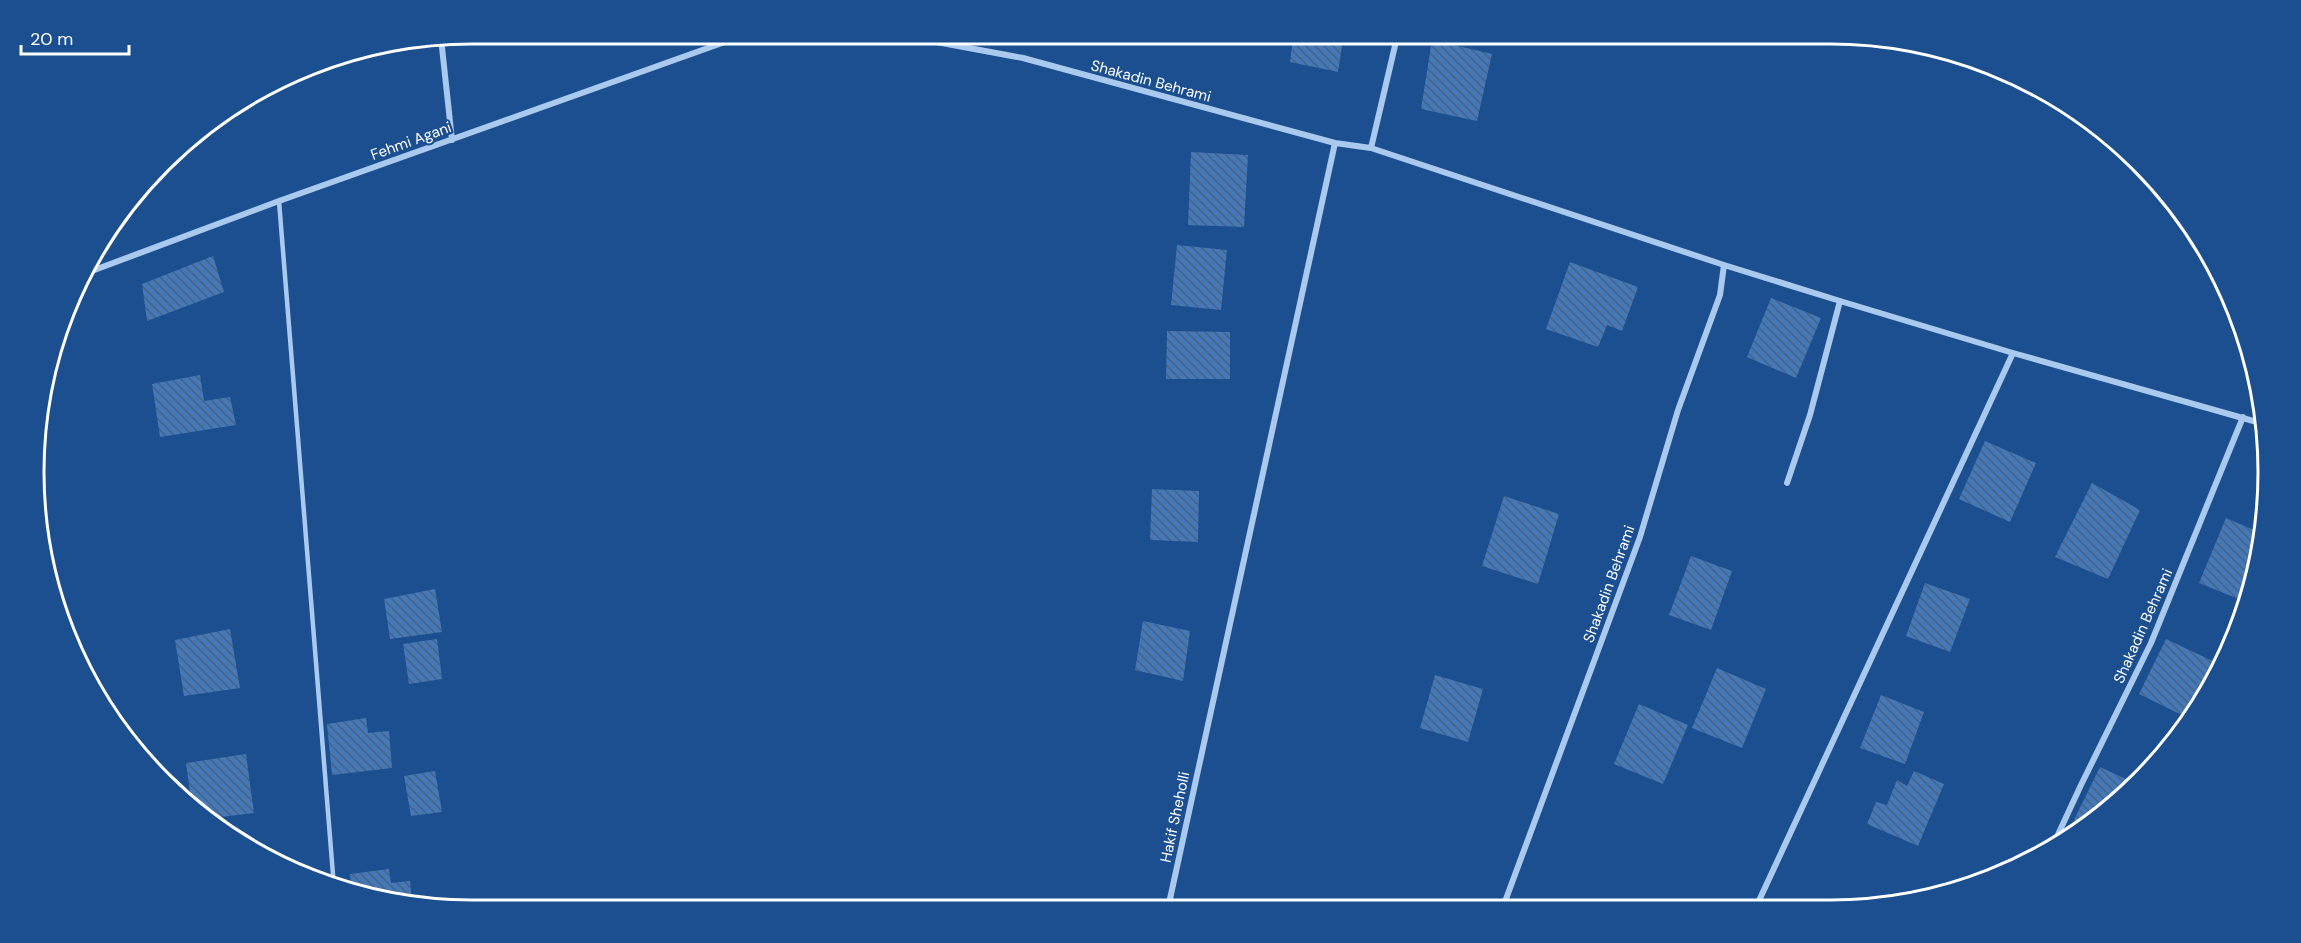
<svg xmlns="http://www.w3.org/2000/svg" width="2301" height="943" font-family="'DM Sans',sans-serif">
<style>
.building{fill:url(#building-back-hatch)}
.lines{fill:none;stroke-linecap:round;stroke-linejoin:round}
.lane{stroke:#a9c9ee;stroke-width:4.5}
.street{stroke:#a9c9ee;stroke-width:6}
.labels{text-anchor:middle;stroke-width:4.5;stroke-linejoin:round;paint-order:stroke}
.street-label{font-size:15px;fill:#fff;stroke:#1b4f8f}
.rim{fill:none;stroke:#fff;stroke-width:3}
</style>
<defs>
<pattern id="building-back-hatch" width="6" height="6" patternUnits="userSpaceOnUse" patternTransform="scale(1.5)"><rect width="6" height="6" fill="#4478b7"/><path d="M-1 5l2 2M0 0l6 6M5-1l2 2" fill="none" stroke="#486282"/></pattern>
</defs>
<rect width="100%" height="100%" fill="#1b4f8f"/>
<path class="building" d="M595 33H630V34L597 43Z
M1294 33H1344L1338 72 1290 62Z
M1432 40 1492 54 1477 121 1421 109Z
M1191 152 1248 155 1244 227 1188 225Z
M1177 245 1227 250 1221 310 1171 305Z
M213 256 224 292 147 321 142 284Z
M1570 262 1638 287 1622 331 1607 325 1598 347 1546 329Z
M1771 298 1821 318 1796 378 1747 357Z
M1167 331 1230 332V379H1166Z
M200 375 204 401 230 397 236 425 160 437 152 384Z
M1985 441 2036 463 2010 522 1959 499Z
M2092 483 2140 510 2108 579 2055 557Z
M1152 489 1199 491 1198 542 1150 540Z
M1504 496 1559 514 1538 584 1482 566Z
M2226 518 2263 534 2246 602 2199 583Z
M1691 556 1732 571 1711 630 1669 615Z
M1925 583 1970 599 1950 652 1906 636Z
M435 589 442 632 390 639 384 599Z
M1143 621 1190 631 1183 681 1135 670Z
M230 629 240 688 184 696 175 640Z
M437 639 442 679 409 684 403 644Z
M2166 639 2219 664 2190 719 2139 694Z
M1717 668 1766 689 1742 748 1692 728Z
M1435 675 1483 689 1468 742 1420 728Z
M1881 695 1924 712 1905 764 1860 748Z
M1639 704 1688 725 1663 784 1614 764Z
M366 718 368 733 389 731 392 768 332 775 327 724Z
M246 754 254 813 204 819 192 806 186 763Z
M2100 767 2134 783 2118 801 2082 824 2074 820Z
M435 771 442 812 411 816 404 776Z
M1914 771 1944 784 1918 846 1867 824 1876 802 1887 805 1897 780 1907 786Z
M389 869 391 883 410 881 412 900 352 890 350 874Z"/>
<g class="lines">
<path class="lane" d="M279 201 334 887"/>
<path class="street" d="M888 33 1023 58 1335 143 1371 148 1724 265 1840 301 2013 353 2264 424
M441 38 452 140
M1371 148 1398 33
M81 275 279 201 750 33
M1787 483 1810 415 1840 301
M2055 841 2081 785 2151 643 2243 417
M1503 907 1640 537 1678 410 1720 295 1724 265
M1756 907 2013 353
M1168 908 1335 143"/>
</g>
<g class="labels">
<g class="street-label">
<text transform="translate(1151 81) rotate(15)" y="5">Shakadin Behrami</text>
<text transform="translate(411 141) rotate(-20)" y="5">Fehmi Agani</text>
<text transform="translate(1609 584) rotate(-70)" y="5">Shakadin Behrami</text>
<text transform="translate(2143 626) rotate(-66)" y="5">Shakadin Behrami</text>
<text transform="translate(1175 817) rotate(-78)" y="5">Hakif Sheholli</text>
</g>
</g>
<path d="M0 0H2301V943H0ZM472 44H1830A428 428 0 0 1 2258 472V472A428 428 0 0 1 1830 900H472A428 428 0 0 1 44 472V472A428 428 0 0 1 472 44Z" fill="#1b4f8f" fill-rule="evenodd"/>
<path class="rim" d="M472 44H1830A428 428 0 0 1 2258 472V472A428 428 0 0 1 1830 900H472A428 428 0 0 1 44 472V472A428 428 0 0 1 472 44Z"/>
<path d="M21 45v9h108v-9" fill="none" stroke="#ffffff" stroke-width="3"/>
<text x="30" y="45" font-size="18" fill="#ffffff" stroke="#1b4f8f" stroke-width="4.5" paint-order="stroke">20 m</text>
</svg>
